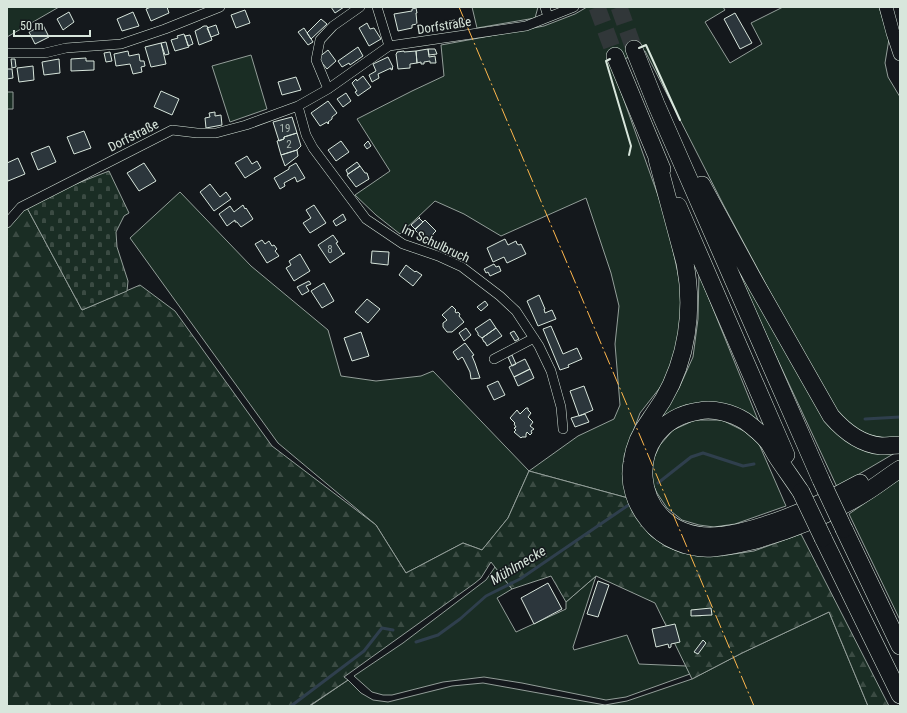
<svg xmlns="http://www.w3.org/2000/svg" width="907" height="713" font-family="'Roboto Condensed',sans-serif">
<style>
.green{fill:#1a2d24;stroke:#939e99}
.forest{fill:url(#forest-firs);stroke:#939e99}
.cemetery{fill:url(#cemetery-stones);stroke:#939e99}
.lines{fill:none;stroke-linecap:round;stroke-linejoin:round}
.stream{stroke:#2f3f4d;stroke-width:3}
.building{fill:#2c363c;stroke:#d8e6dc}
.motorway-tunnel{stroke:#313739;stroke-width:17;stroke-dasharray:17 8;stroke-linecap:butt}
.minor-casing{stroke:#d8e6dc;stroke-width:10}
.secondary-casing{stroke:#d8e6dc;stroke-width:14}
.motorway-casing{stroke:#d8e6dc;stroke-width:18}
.minor{stroke:#14181c;stroke-width:9}
.secondary{stroke:#14181c;stroke-width:13}
.motorway{stroke:#14181c;stroke-width:17}
.motorway-bridge-casing{stroke:#d8e6dc;stroke-width:18;stroke-linecap:butt}
.motorway-bridge{stroke:#14181c;stroke-width:17}
.wall{stroke:#d8e6dc;stroke-width:2}
.power{stroke:#ffb74d;stroke-width:1;stroke-dasharray:14 3 2 3;stroke-linecap:butt}
.labels{text-anchor:middle;stroke-width:3;stroke-linejoin:round;paint-order:stroke}
.number-label{font-size:11px;fill:#adbab4}
.street-label{font-size:13px;fill:#d8e6dc;stroke:#14181c}
.water-label{font-size:14px;font-style:italic;fill:#d8e6dc;stroke:#14181c}
</style>
<defs>
<pattern id="forest-firs" width="22" height="20" patternUnits="userSpaceOnUse"><rect width="22" height="20" fill="#1a2d24"/><path d="M5 1l3.5 6h-7zM16 11l3.5 6h-7z" fill="#3b4b43"/></pattern>
<pattern id="cemetery-stones" width="16" height="16" patternUnits="userSpaceOnUse"><rect width="16" height="16" fill="#1a2d24"/><path d="M2 7V4a2 2 0 0 1 4 0v3zM10 15v-3a2 2 0 0 1 4 0v3z" fill="#3b4b43"/></pattern>
</defs>
<rect width="100%" height="100%" fill="#14181c"/>
<path class="green" d="M7 7H59L7 37Z
M472 7H538L535 18 477 28Z
M587 7H723L725 10 705 22 730 63 762 44 751 23 783 7H879L889 39 885 63 888 77 900 97V437L896 439 866 435 844 422 822 389 724 206 645 51 611 64 666 218 683 297 679 347 662 385 640 413 624 456 628 498 529 471 508 518 482 550 463 543 406 573 376 525 278 443 130 238 180 192 251 266 328 330 341 376 376 381 421 376 433 371 529 471 578 436 614 419 620 405 615 344 619 306 611 273 586 198 501 236 464 214 435 201 400 234 376 215 355 195 390 171 357 119 412 91 444 76 441 45 544 26 575 14Z
M251 55 267 109 230 122 212 66Z
M711 214 824 413 900 450 837 487 775 354Z
M699 274 760 425 719 403 685 405 657 423 679 388 693 357 698 319Z
M695 420H722L744 431 759 444 786 506 735 524 714 527 699 525 682 520 667 508 657 493 651 480 653 460 660 445 673 430Z
M900 479V620L849 514Z
M495 567 512 589 497 598 516 632 566 609V602L596 576 573 647 574 650 627 635 639 664 686 666 690 674 626 697 606 700 522 683 484 677 443 682 392 695H383L372 692 354 676 403 643 486 580Z
M829 612 868 706H310L348 680 361 693 373 700 388 702 452 686 483 683 605 705 627 701 692 679 742 653Z"/>
<path class="forest" d="M7 92H13V109H7Z
M26 206 82 310 140 285 175 311 272 446 376 525 406 573 463 543 482 550 508 518 529 471 628 498 632 511 642 525 651 536 665 546 682 553 702 555H727L754 551 801 534 889 706H868L829 612 742 653 692 679 655 603 596 576 566 602 551 576 512 589 491 562 481 578 475 583 344 677 348 680 309 706H7V226Z"/>
<path class="cemetery" d="M109 171 129 213 124 216 116 232 117 247 128 281 127 291 82 310 26 206 68 187Z"/>
<g class="lines">
<path class="stream" d="M865 419 900 417
M658 483 691 457 703 453 743 466 754 464
M416 642 438 635 460 619 486 596 520 579 630 504
M291 706 364 651 382 628 393 630"/>
</g>
<path class="building" d="M151 7H167L169 13 151 21 146 9Z
M331 7H344L335 13Z
M416 8 417 13H416L417 24 412 25V28L398 31 394 14 412 11V9Z
M245 10 250 23 236 28 231 15Z
M69 12 74 22 63 30 57 19Z
M133 12 139 26 122 31 117 19Z
M735 13 752 43 740 49 724 19Z
M321 19 327 24 311 39 307 33Z
M455 20 456 24 450 25 449 21Z
M367 23 370 29 374 28 381 39 369 46 359 28Z
M43 25 49 37 35 44 29 32Z
M216 25 219 34 211 37 207 28Z
M204 26H207L212 40 199 45 195 31 201 28 202 27Z
M304 28 313 42 308 45 298 32Z
M184 34 189 47 175 51 171 40 178 38 177 36Z
M190 35 193 44 188 46 185 36Z
M166 42 169 54 165 55 161 43Z
M161 43 166 64 151 67 145 47Z
M358 47 363 56 350 65 349 63 342 67 338 61Z
M428 49H435L437 54 429 55Z
M428 49 429 57 435 56 436 63H430V61L424 62V64H421V62L417 63 416 51Z
M328 50 336 61 327 69 318 58Z
M128 51 129 56 139 54 140 61H144L145 66 141 67 142 72 133 74 130 64 116 66 114 54Z
M404 51V52L416 51 417 63 410 64V68L398 69 396 54 397 53V52Z
M110 52 112 61 106 62 104 53Z
M388 57 393 67 392 68 393 69 391 70V68L378 74 379 78 372 82 369 75 376 71 373 64Z
M86 58V61H94V70L71 71V59Z
M11 59H15L16 67 12 68Z
M59 59 60 73 44 75 42 62Z
M33 66 34 80 19 82 17 68Z
M7 69H12L13 78 7 79Z
M363 76 371 87 358 96 355 92 357 91 352 83 356 79 357 81Z
M296 77 301 90 282 95 278 82Z
M161 91 179 99 172 115 154 107Z
M346 93 351 101 343 107 337 99Z
M328 101 337 113 332 117V119L328 122 329 123 328 124 327 122 320 126 311 113Z
M215 112V116L221 115 222 125 206 128 205 118 210 117 209 113Z
M292 117 297 133 284 137V139L279 141 273 122Z
M84 131 91 148 74 154 67 137Z
M297 133 301 146 297 150 281 155 277 141 284 139V137Z
M341 141 349 152 336 161 328 150Z
M368 141 371 146 367 149 364 145Z
M49 146 56 162 38 170 31 153Z
M297 150 298 156 285 166 281 155Z
M247 156 252 164 257 161 261 168 245 178 235 163Z
M18 158 25 174 8 181 7 177V163Z
M357 162 360 166 348 174 346 170Z
M144 163 156 181 139 191 127 173Z
M296 163 305 178 297 182 295 177 284 183 285 186 280 189 274 178 289 169V167Z
M360 166 365 173H367L369 179 356 187 347 175Z
M210 184 220 197 226 192 231 199 214 211 200 192Z
M243 205 245 209 246 208 253 219 241 227 237 222H235V220L227 226 219 214 230 206 234 212Z
M314 205 326 223 310 233 303 223 311 218 306 210Z
M343 214 346 220 336 226 333 221Z
M420 217 419 218 423 222 415 229 411 225Z
M425 220 436 231 433 234 432 238H429L426 241 415 230Z
M333 235 338 242 336 243 343 254 345 253 330 263 318 245Z
M505 239 508 245 516 241 517 244 519 245 521 244 526 254 507 263 504 257 493 262 487 248Z
M262 240 265 244 269 241 272 246 274 245 277 249 275 251 279 256 267 263 255 244Z
M372 251 389 252 388 265 371 263Z
M300 254 310 271 294 281 286 268 291 265 289 261Z
M494 264 496 267 499 266 501 271 490 276 488 272 486 273 484 269Z
M406 265 415 272 416 271 422 275 413 286 399 275Z
M309 281 311 284 306 286 309 291 302 295 297 287Z
M324 283 334 301 322 308 311 291Z
M539 295 545 309H544L545 313 552 310 556 319 538 326 527 301Z
M367 299 380 309 368 323 355 312Z
M485 301 488 305 481 311 477 307Z
M452 306 456 310 455 311 456 313 458 312 460 314 459 316 464 322 452 332H447L443 327V323L447 320 442 315Z
M490 319 496 328 482 338 478 335V333L475 329Z
M551 326 563 354 577 348 582 359 568 365 569 367 560 370 543 329Z
M466 328 471 335 464 341 459 333Z
M496 328 502 336 487 346 485 342H484L482 338Z
M514 331 519 339 515 341 510 333Z
M361 332 369 356 352 361 344 338Z
M465 343 474 355 472 356 475 363 480 378 471 379 470 372 463 358 462 357 458 360 453 352Z
M512 355 516 364 512 366 508 357Z
M525 359 530 369 514 377 509 367Z
M530 369 534 378 518 386 514 377Z
M498 381 505 395 494 400 487 386Z
M584 386 593 410 579 416 570 391Z
M526 408H528V410L531 413 528 417 533 422 530 426 534 429 531 431 532 433 530 435 527 432 526 434V437H522L521 438 514 432 516 430 514 428 516 427 514 424 515 423 510 418 517 410 520 414Z
M585 414 589 422 575 427 571 418Z
M598 581 609 585 598 617 587 614Z
M548 583 562 609 534 624 521 598Z
M711 608 712 615 691 616V610Z
M675 624 680 642 671 644V647L669 648 668 644 656 647 652 629Z
M703 640 706 643 698 654 694 652Z"/>
<g class="lines">
<path class="motorway-tunnel" d="M597 7 615 56
M619 7 634 49"/>
<g class="minor-casing">
<path id="minor" d="M377 7 389 46
M545 7 548 17
M7 53H45L66 48 121 44 165 29 220 7
M328 89 316 60 320 40 333 26 360 7
M298 106 306 135 313 148 366 219 403 244 438 256 462 267 500 296 516 311 539 346 551 371 561 407 563 429
M7 223 21 207 172 130 197 133H216L246 125 298 106 328 89 389 46 526 26 574 7
M494 359 534 338"/>
</g>
<g class="secondary-casing">
<path id="secondary" d="M886 7 893 33 900 54"/>
</g>
<g class="motorway-casing">
<path id="motorway" d="M634 49 656 104 821 480
M615 56 662 169
M657 159 685 263C694 310 687 359 663 400 659 406 655 412 651 418 642 430 634 446 632 462 628 483 635 504 649 521 663 539 690 550 713 548 726 547 739 544 752 541 792 530 832 514 868 491 879 484 889 476 900 469
M702 185 752 277 831 416C844 431 860 444 881 446 887 446 894 445 900 445
M678 206 786 455
M801 492C793 480 785 469 777 457 774 452 771 446 768 442 762 434 753 427 745 421 732 413 714 408 699 411 620 423 628 535 710 536 720 536 730 534 740 532 782 522 822 504 860 483
M844 529 900 646
M823 538 900 695"/>
</g>
<use href="#minor" class="minor"/>
<use href="#secondary" class="secondary"/>
<use href="#motorway" class="motorway"/>
<g class="motorway-bridge-casing">
<path id="motorway-bridge" d="M821 480 844 529
M801 492 823 538"/>
</g>
<use href="#motorway-bridge" class="motorway-bridge"/>
<path class="wall" d="M639 48 646 45 680 120
M610 59 606 61 631 146 629 155"/>
<path class="power" d="M459 7 754 706"/>
</g>
<g class="labels">
<g class="number-label">
<text x="285" y="132">19</text>
<text x="289" y="148">2</text>
<text x="330" y="253">8</text>
</g>
<g class="street-label">
<text transform="translate(444 25) rotate(-9)" y="5">Dorfstraße</text>
<text transform="translate(133 135) rotate(-27)" y="5">Dorfstraße</text>
<text transform="translate(436 243) rotate(25)" y="5">Im Schulbruch</text>
</g>
<g class="water-label">
<text transform="translate(518 565) rotate(-31)" y="5">Mühlmecke</text>
</g>
</g>
<rect width="907" height="713" fill="none" stroke="#d8e6dc" stroke-width="16"/>
<path d="M14 30v6h76v-6" fill="none" stroke="#d8e6dc" stroke-width="2"/>
<text x="20" y="30" font-size="12" fill="#d8e6dc" stroke="#14181c" stroke-width="3" paint-order="stroke">50 m</text>
</svg>
